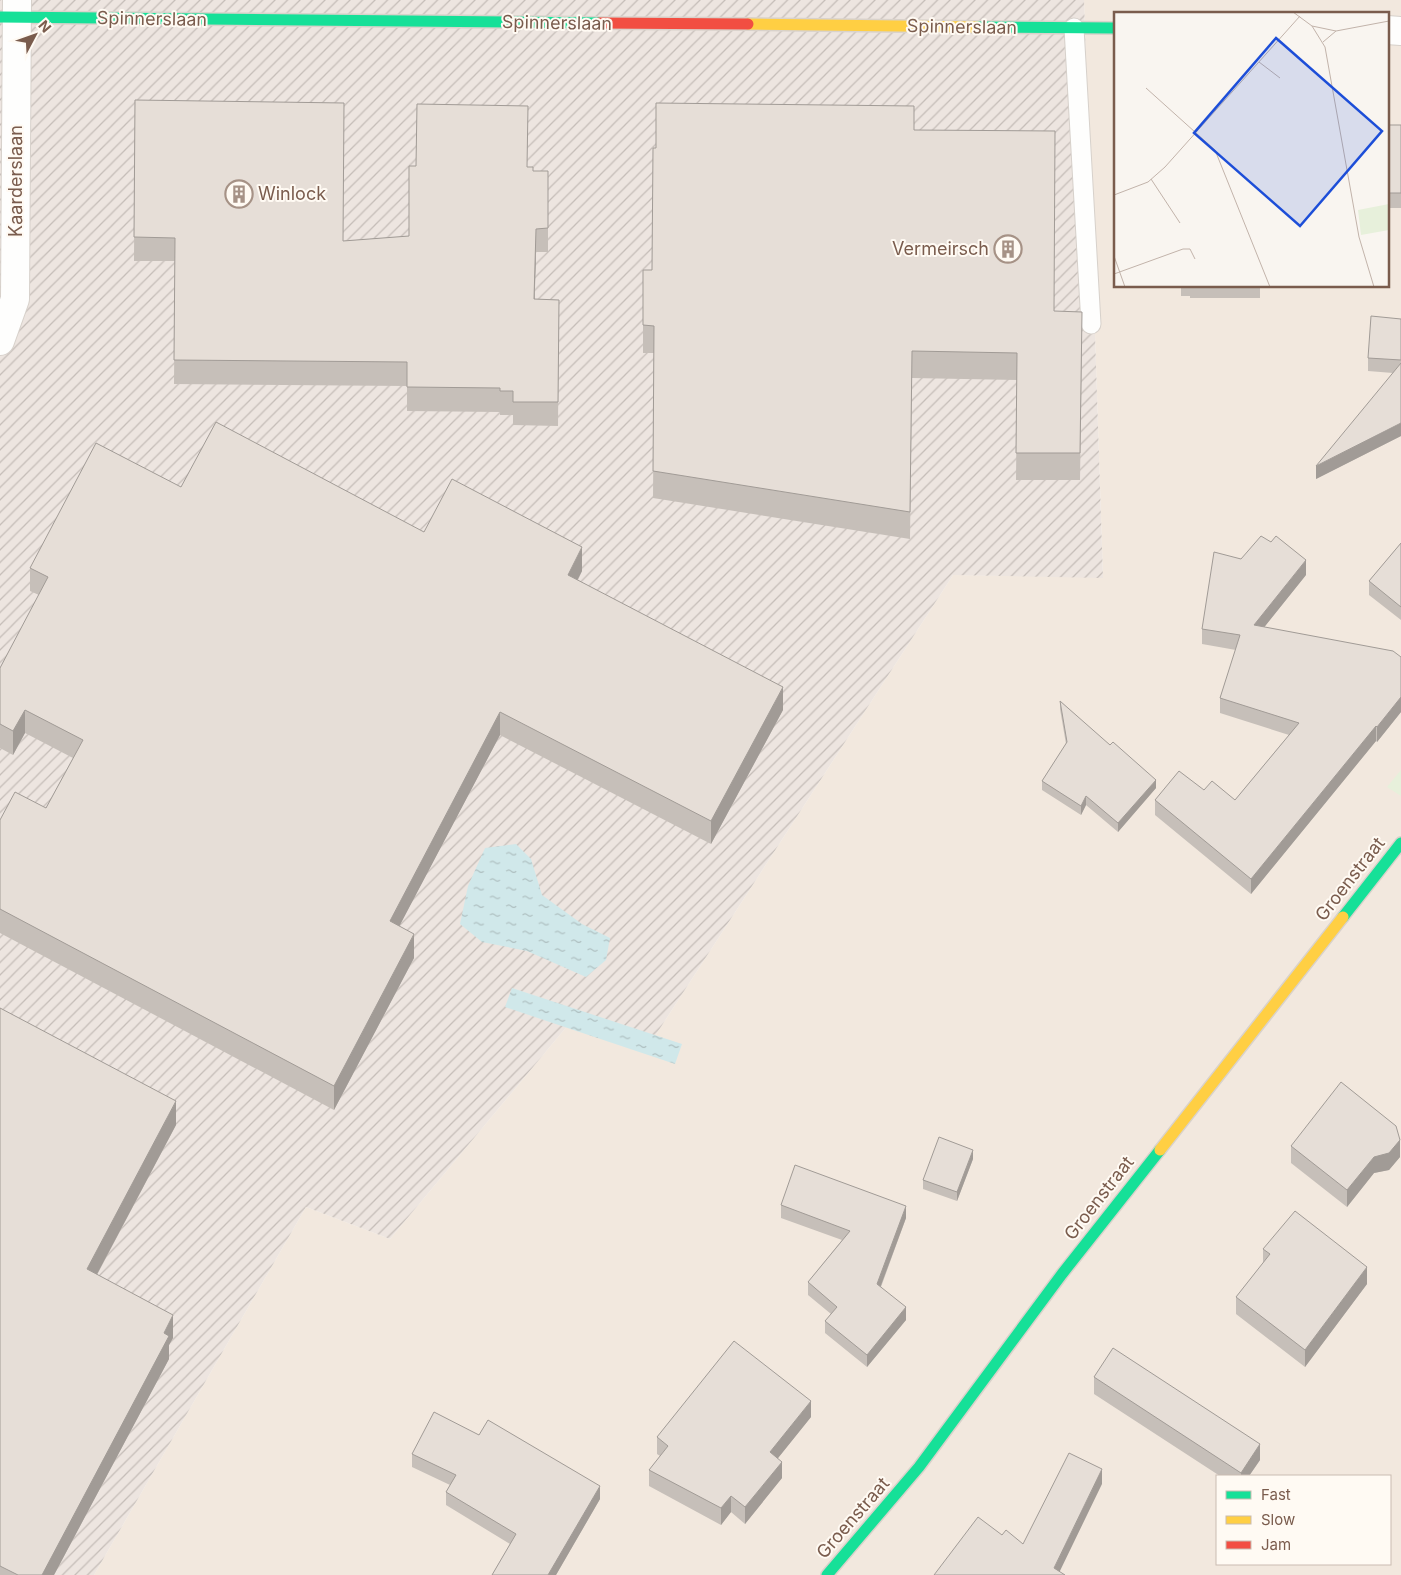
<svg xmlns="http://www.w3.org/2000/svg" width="1401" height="1575" font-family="Inter,sans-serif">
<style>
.residential{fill:#f2e8de;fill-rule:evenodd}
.industrial{fill:url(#industrial-furrows)}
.green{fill:#e7f0db}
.water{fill:url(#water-ripples)}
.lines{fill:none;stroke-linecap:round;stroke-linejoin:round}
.lane-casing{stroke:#d7d1cb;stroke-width:21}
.street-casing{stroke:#d7d1cb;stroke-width:30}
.fast-casing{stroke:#d9d2cb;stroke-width:14}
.slow-casing{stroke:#d9d2cb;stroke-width:14}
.jam-casing{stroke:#d9d2cb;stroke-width:14}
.lane{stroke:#fefefd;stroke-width:19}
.street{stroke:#fefefd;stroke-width:28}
.fast{stroke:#16e098;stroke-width:11}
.slow{stroke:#ffcf43;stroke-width:11}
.jam{stroke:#f24e42;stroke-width:11}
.wall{fill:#c6bfb9}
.shaded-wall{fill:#a19b96}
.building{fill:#e6ded7;stroke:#a19b96}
.labels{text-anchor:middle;stroke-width:4;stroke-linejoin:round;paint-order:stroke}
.street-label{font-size:18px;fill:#7a5c4d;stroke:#fffaf3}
.poi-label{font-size:18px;fill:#7a5c4d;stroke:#fffaf3;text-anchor:start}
.inset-road{fill:none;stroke:#c2b3aa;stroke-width:1}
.view{fill:#1d4ed8;fill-opacity:0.15;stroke:#1d4ed8;stroke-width:2.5}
.inset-edge{fill:none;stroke:#7a5c4d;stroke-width:2.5}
</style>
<defs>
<pattern id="industrial-furrows" width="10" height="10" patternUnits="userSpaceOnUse" patternTransform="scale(1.25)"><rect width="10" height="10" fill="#ede5e0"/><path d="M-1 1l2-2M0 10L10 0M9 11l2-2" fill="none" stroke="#c5bdb8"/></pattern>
<pattern id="water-ripples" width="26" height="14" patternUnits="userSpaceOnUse" patternTransform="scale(1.25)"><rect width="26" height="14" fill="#d0e8ea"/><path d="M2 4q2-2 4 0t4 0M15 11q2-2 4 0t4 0" fill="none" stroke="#aebfc0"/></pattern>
</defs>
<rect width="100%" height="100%" fill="#f9f5f0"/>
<path class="residential" d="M1084 0H1401V1575H94L306 1207 390 1239 573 1019 646 1050 953 575 1103 577ZM1115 14H1387V286H1115ZM1217 1476H1390V1564H1217Z"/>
<path class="industrial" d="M0 0H1084L1103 578 953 575 646 1050 573 1019 390 1239 306 1207 94 1575H0Z"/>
<path class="green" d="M1401 770V796L1387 787Z"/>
<path class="water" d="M516 844 531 859 542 895 582 924 610 938 606 960 586 977 527 951 482 942 460 924 468 886 485 848Z
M512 988 682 1044 675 1064 505 1007Z"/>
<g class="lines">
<g class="lane-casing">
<path id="lane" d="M1074 28 1091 324"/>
</g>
<g class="street-casing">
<path id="street" d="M1387 30 1401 31
M0 341 15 299 17 0"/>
</g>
<g class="fast-casing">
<path id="fast" d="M0 17 599 23
M977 27 1115 28
M1343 917 1401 843
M827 1575 919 1467 1062 1274 1160 1150"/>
</g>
<g class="slow-casing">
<path id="slow" d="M748 24 977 27
M1160 1150 1343 917"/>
</g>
<g class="jam-casing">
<path id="jam" d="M599 23 748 24"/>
</g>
<use href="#lane" class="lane"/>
<use href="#street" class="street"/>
<use href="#fast" class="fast"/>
<use href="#slow" class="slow"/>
<use href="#jam" class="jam"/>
</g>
<path class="wall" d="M135 100 343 241 409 236 527 167 533 171H548V252H536L534 299 559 300 558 426 513 425V415H500V412L407 411V386L174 384 175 261H134Z
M1387 125H1401V208H1387Z
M914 130 1054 311 1082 339 1080 480H1016L1017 380 912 378 910 539 653 498 654 353H643V325L652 270Z
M1181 286H1260V298H1190V296H1181Z
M1401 319V436L1316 479 1393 373 1368 371V358Z
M181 487 424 532 582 571 578 580 783 710 711 844 500 735 399 926 414 958 334 1110 0 933V820L46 808 73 758 25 733 13 755 0 748V668L39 595 30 591V568Z
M1401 543V620L1369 595V581Z
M1306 575 1264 627 1401 657V712L1377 742 1376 741 1251 894 1155 815V800L1204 790 1235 800 1289 735 1220 713V698L1236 650 1202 644V629Z
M1060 701 1156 788 1118 832 1086 805 1081 815 1042 790V781L1066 744 1060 709Z
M0 1008 176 1125 97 1275 173 1338 169 1345V1359L54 1575H0Z
M1291 1146 1400 1157 1389 1170 1374 1173 1347 1207 1291 1163Z
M973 1159 957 1201 923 1189V1180Z
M781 1205 906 1218 881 1287 906 1320 867 1367 825 1333V1321L831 1314 808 1295V1282L842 1240 781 1218Z
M1263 1249 1367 1284 1305 1367 1236 1314V1297L1263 1263Z
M1094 1377 1260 1460 1249 1476H1220L1094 1394Z
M811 1417 778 1458 782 1478 745 1524 731 1512 721 1525 649 1486V1470L660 1456 657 1454V1437Z
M412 1454 600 1499 556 1575H492L510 1544 446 1505V1492L450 1485 412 1467Z"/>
<path class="shaded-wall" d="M536 229V252L534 323V299Z
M1401 423V436L1316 479V466Z
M582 547V571L568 598V575Z
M1306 560V575L1254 640V625Z
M783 687V710L711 844V821Z
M1401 697V712L1377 742V727Z
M25 710V733L13 755V731Z
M500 712V735L390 944V921Z
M1376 726V741L1251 894V879Z
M1156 780V788L1118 832V823Z
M1086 796V805L1081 815V806Z
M414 934V958L334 1110V1086Z
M176 1101V1125L87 1293V1269Z
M1400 1140V1157L1389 1170 1374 1173 1347 1207V1190L1374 1157Z
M973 1150V1159L957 1201V1192Z
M906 1206V1218L877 1296V1284Z
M1367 1267V1284L1305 1367V1350Z
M906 1307V1320L867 1367V1355Z
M173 1315V1338L169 1345V1359L54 1575H42Z
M811 1401V1417L770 1468V1452Z
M1260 1444V1460L1249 1476H1241V1473Z
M782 1462V1478L745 1524V1507Z
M1102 1469V1484L1058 1575 1054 1568Z
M600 1486V1499L556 1575H548Z
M731 1496V1512L721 1525V1508Z"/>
<path class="building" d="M135 100 344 103 343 241 409 236V166H416L417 104 528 106 527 167H533V171H548V228L536 229 534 299 559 300 558 402H513V391H500V388L407 387V362L174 360 175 238 134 237Z
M656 103 914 106V130L1055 131 1054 311 1082 312 1080 453H1016L1017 353 912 351 910 512 653 471 654 326 643 325V270H652L653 148H656Z
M1387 125H1401V193H1387Z
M1371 316 1401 319V360L1368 358Z
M1401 363V423L1316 466Z
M216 422 424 532 452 479 582 547 568 575 783 687 711 821 500 712 390 921 414 934 334 1086 0 909V820L15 792 46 808 83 740 25 710 13 731 0 724V668L48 577 30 568 96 443 181 487Z
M1261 536 1271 542 1276 536 1306 560 1254 625 1393 651 1401 657V697L1377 727 1376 726 1251 879 1155 800 1179 771 1204 790 1212 781 1235 800 1299 723 1220 698 1240 635 1202 629 1214 552 1241 559Z
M1401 543V607L1369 581Z
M1060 701 1110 745 1113 742 1156 780 1118 823 1086 796 1081 806 1042 781 1067 742Z
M0 1008 176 1101 87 1269 173 1315 164 1333 169 1336 42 1575H18L0 1566Z
M1341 1082 1396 1126 1400 1140 1389 1153 1374 1157 1347 1190 1291 1146Z
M939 1137 973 1150 957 1192 923 1180Z
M795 1165 906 1206 877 1284 906 1307 867 1355 825 1321 837 1307 808 1282 850 1231 781 1205Z
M1295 1211 1367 1267 1305 1350 1236 1297 1270 1254 1263 1249Z
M734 1341 811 1401 770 1452 782 1462 745 1507 731 1496 721 1508 649 1470 668 1446 657 1437Z
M1113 1348 1260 1444 1241 1473 1094 1377Z
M434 1412 479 1435 488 1420 600 1486 548 1575H492L516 1534 446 1492 456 1475 412 1454Z
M1069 1453 1102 1469 1054 1568 1065 1575H934L978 1517 1002 1535 1006 1530 1023 1544Z"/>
<defs>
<g id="building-ring" transform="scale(1.4375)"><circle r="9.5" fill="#fffaf3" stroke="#a69286" stroke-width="1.5"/><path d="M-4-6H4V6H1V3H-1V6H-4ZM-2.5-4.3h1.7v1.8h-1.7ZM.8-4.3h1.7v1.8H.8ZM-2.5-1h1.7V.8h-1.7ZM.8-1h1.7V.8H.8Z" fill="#a69286"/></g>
</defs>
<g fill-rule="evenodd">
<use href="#building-ring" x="239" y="194"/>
<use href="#building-ring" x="1008" y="249"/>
</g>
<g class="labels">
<g class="street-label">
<text transform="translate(152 19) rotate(1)" y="6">Spinnerslaan</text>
<text transform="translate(557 23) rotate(1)" y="6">Spinnerslaan</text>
<text transform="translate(962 27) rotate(1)" y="6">Spinnerslaan</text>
<text transform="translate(16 181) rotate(-90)" y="6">Kaarderslaan</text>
<text transform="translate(1350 879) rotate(-52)" y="6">Groenstraat</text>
<text transform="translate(1099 1198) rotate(-52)" y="6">Groenstraat</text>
<text transform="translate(853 1518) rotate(-49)" y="6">Groenstraat</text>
</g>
<g class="poi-label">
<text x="258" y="200">Winlock</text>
<text x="989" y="255" text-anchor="end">Vermeirsch</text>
</g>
</g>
<g transform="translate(1114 12)">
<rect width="275" height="275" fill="#f9f5f0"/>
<path d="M275 192V218L247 223 244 198Z" fill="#e7f0db"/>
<path class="inset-road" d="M179 0 198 14 211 35 245 225 260 275M198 14 222 19M209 30 222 19 275 9M145 50 166 66M32 76 101 138 156 275M37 167 66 211M0 183 34 170 51 155 186 4M0 244 11 275M0 262 69 237H76L81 247"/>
<path class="view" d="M162 26 268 119 186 214 80 121Z"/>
<rect width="275" height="275" class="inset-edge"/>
</g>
<rect x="1216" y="1475" width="175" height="90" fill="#fffaf3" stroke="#cabbb1"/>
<rect x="1226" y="1491" width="25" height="8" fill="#16e098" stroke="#cabbb1"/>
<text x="1261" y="1500" font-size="15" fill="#7a5c4d">Fast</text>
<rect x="1226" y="1516" width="25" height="8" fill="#ffcf43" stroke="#cabbb1"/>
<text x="1261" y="1525" font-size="15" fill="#7a5c4d">Slow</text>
<rect x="1226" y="1541" width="25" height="8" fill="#f24e42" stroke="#cabbb1"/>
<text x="1261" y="1550" font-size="15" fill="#7a5c4d">Jam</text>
<g transform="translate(35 35) rotate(49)" stroke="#fffaf3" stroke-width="4" paint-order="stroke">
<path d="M0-4L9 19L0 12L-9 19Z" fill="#7a5c4d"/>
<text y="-8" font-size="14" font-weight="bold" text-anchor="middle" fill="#7a5c4d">N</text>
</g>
</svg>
